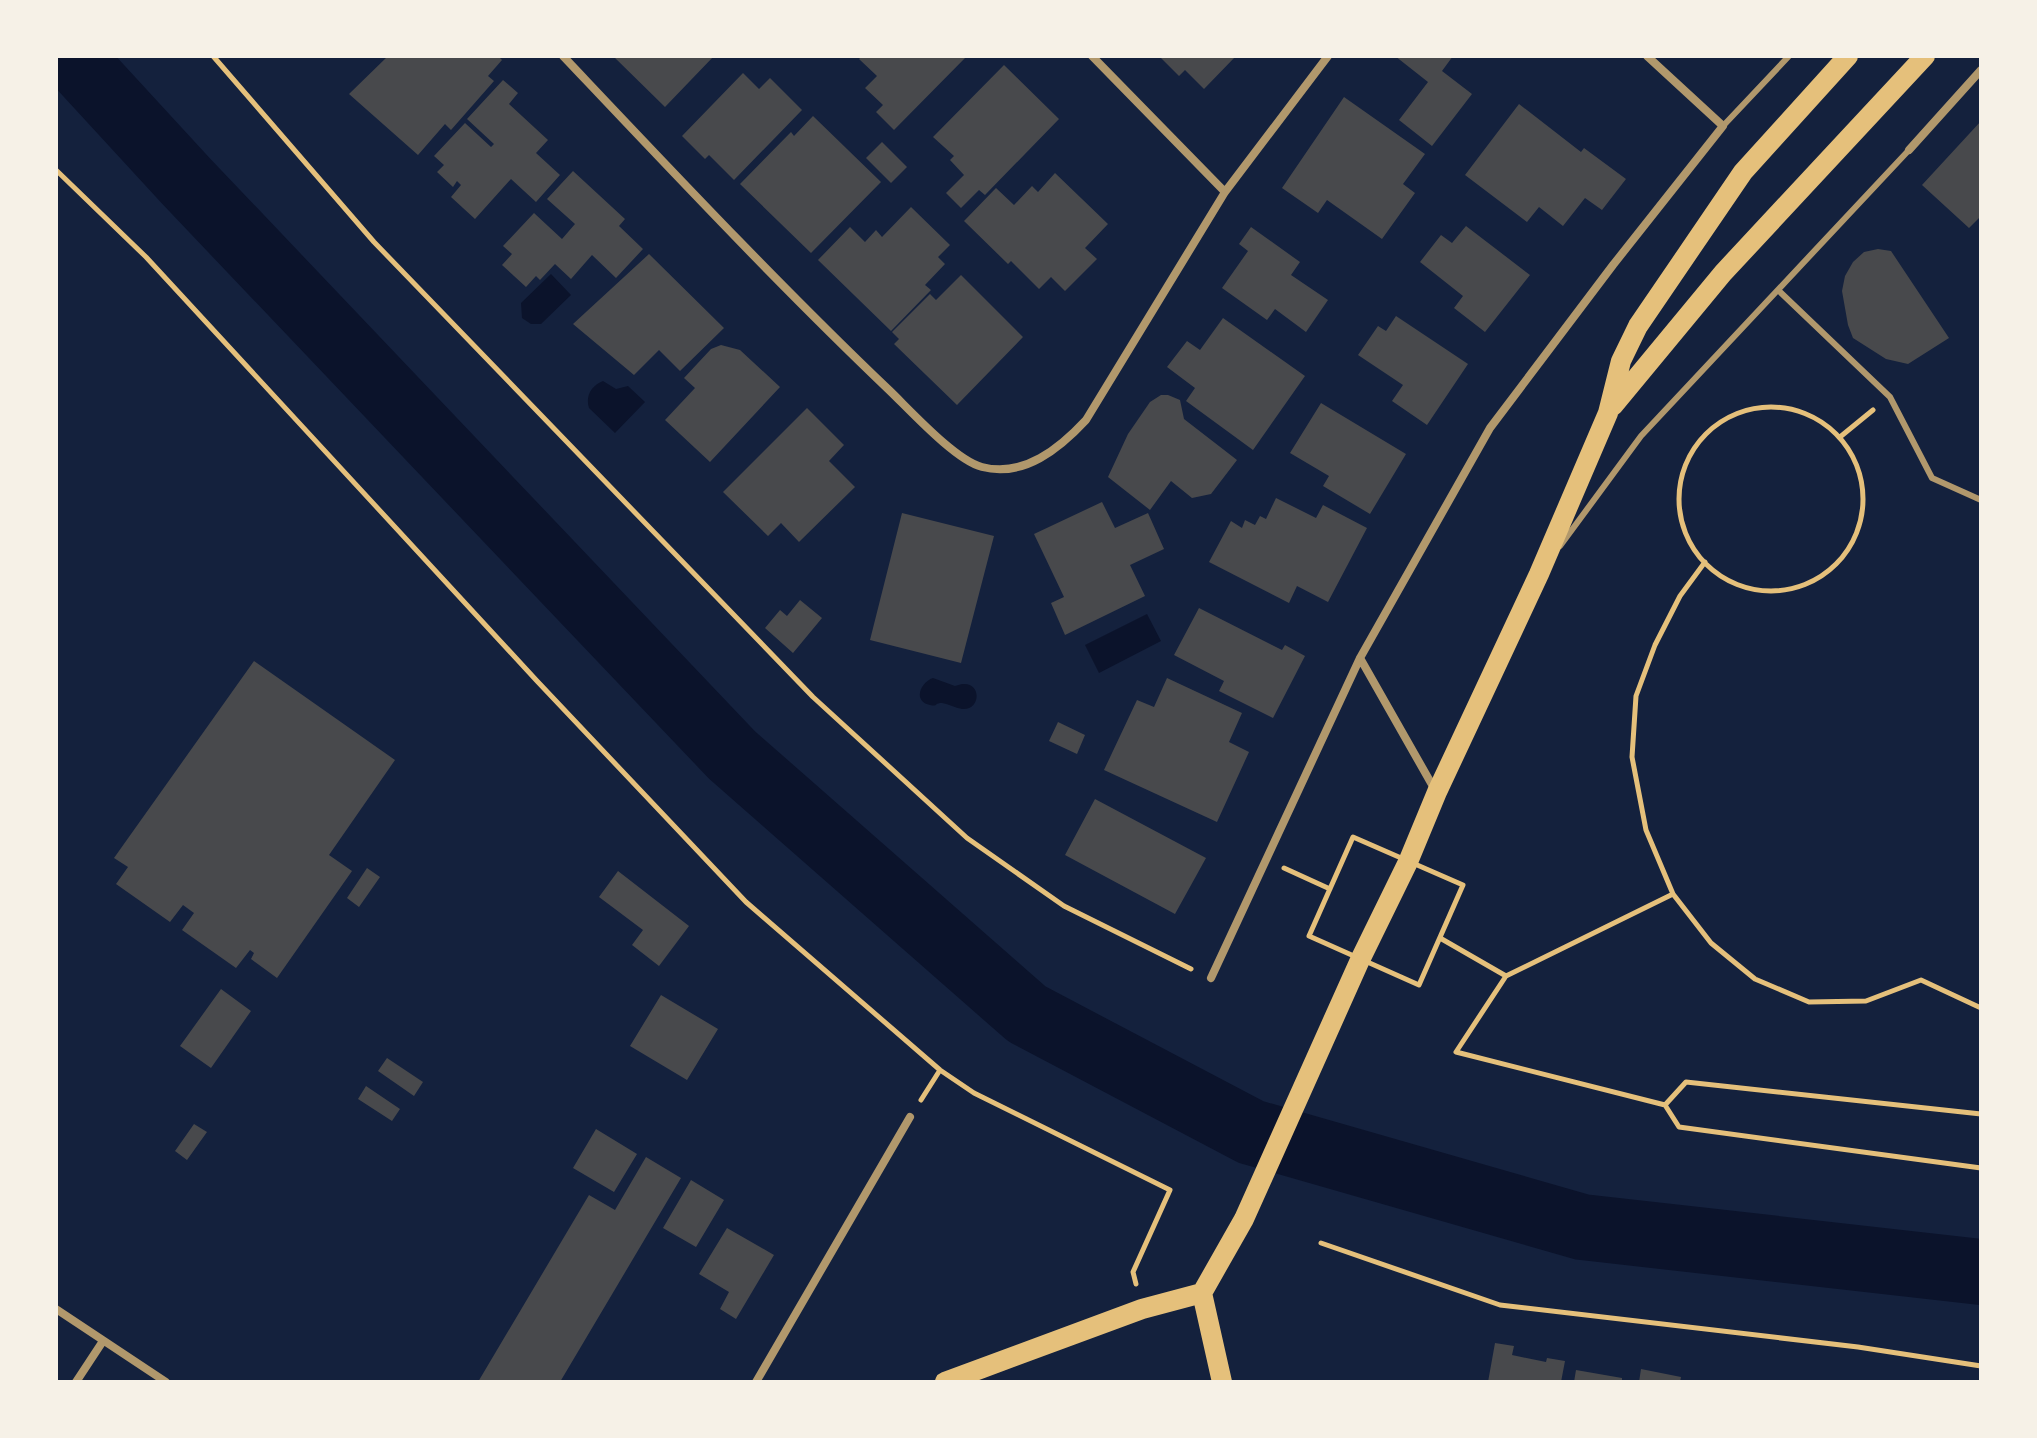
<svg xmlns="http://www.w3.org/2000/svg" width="2037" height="1438" font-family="'Exo 2',sans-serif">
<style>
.water{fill:#0b132b}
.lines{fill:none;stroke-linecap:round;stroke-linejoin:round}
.river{stroke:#0b132b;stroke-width:66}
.building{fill:#48494c}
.path{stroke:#e5c07b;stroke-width:5}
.service{stroke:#b1986c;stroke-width:6}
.minor{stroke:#b1986c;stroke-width:8}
.primary{stroke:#e5c07b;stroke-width:20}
</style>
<rect width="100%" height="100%" fill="#14213d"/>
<path class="water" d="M551 274 571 295 541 324H531L522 318 521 303Z
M603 381 616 389 628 386 645 402 615 433 589 408C585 396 592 385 603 381Z
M1147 614 1161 641 1099 673 1085 645Z
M933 678 955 686C982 675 983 711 962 709 955 708 949 704 942 703 934 703 938 707 930 705 912 701 921 682 933 678Z"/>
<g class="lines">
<path class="river" d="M71 56 186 181 732 755 1027 1014 1251 1132 1582 1227 1981 1272"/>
</g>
<path class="building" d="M388 56H498L502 60 488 76 494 81 451 130 445 124 418 155 349 94Z
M613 56H714L665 107Z
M862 56H967L894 130 876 112 883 105 865 88 877 76 859 59Z
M1159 56H1236L1204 89 1185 70 1179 76Z
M1395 56H1453L1442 71 1472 94 1432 146 1399 120 1428 82Z
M1004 65 1059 119 985 195 979 190 961 208 946 193 964 175 950 160 954 156 933 137Z
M743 73 759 89 770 78 802 110 734 180 709 155 705 159 682 136Z
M503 80 518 93 509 104 548 140 536 153 560 175 536 202 511 179 475 219 451 197 461 185 457 181 453 187 437 172 444 165 434 156 465 123 491 147 494 144 467 119Z
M1344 97 1425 154 1403 184 1415 193 1382 239 1327 200 1318 213 1282 188Z
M1519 104 1581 152 1584 148 1626 179 1602 210 1585 198 1563 226 1539 207 1527 222 1465 175Z
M813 116 881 182 811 253 740 184 791 132 794 136Z
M1981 121V216L1969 228 1922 185Z
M882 142 907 167 891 183 866 158Z
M573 171 625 219 619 226 643 249 616 278 592 255 571 279 555 264 540 280 536 276 526 287 502 265 512 254 503 246 534 213 562 239 575 224 547 199Z
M1055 173 1108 224 1085 248 1097 259 1065 291 1051 277 1039 289 1011 261 1008 264 964 221 996 188 1014 205 1032 186 1038 192Z
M911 207 950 245 938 257 945 264 925 285 931 290 891 331 818 260 850 227 865 242 876 230 882 237Z
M1466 226 1530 275 1485 332 1454 308 1463 296 1420 262 1441 235 1452 243Z
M1251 227 1300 262 1291 275 1328 300 1306 332 1275 309 1267 320 1222 288 1248 251 1239 244Z
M1878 249 1891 251 1949 338 1908 364 1886 359 1853 338 1848 325 1842 291 1845 276 1853 262 1864 252Z
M649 254 724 328 680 371 659 350 634 375 573 324Z
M961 275 1023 337 957 405 894 344 899 339 892 332 930 294 936 300Z
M1396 316 1468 364 1427 425 1392 401 1403 385 1358 355 1378 326 1386 331Z
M1223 318 1305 376 1253 450 1186 401 1195 388 1167 367 1187 341 1200 350Z
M721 345 740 350 780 387 710 462 665 420 695 388 684 378 711 349Z
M1161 395H1168L1180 400 1184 419 1237 460 1211 494 1192 498 1171 481 1150 510 1108 477 1128 434 1150 402Z
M1321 403 1406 454 1370 514 1323 486 1329 476 1290 453Z
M807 408 844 445 829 461 855 487 799 542 781 523 768 536 723 492Z
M1276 498 1316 518 1323 505 1367 528 1328 602 1297 586 1289 603 1209 562 1231 521 1242 528 1245 520 1255 525 1260 516 1266 519Z
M1102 502 1115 528 1148 513 1164 549 1130 565 1145 596 1065 635 1051 603 1064 597 1034 534Z
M902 513 994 536 961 663 870 640Z
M800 600 822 618 793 653 765 628 780 610 787 616Z
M1199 608 1282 650 1285 645 1305 656 1273 718 1219 691 1224 681 1174 655Z
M254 661 395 760 329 855 352 871 277 978 251 959 254 953 250 950 236 968 182 930 194 913 183 905 170 922 116 884 128 867 114 858Z
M1167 678 1242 713 1229 742 1249 752 1217 822 1104 770 1137 700 1154 707Z
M1058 722 1085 735 1077 754 1049 741Z
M1095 799 1206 858 1175 914 1065 855Z
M367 868 380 877 359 907 347 898Z
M618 871 689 926 659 966 632 945 643 930 599 897Z
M221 989 251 1011 211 1068 180 1046Z
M661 995 718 1029 687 1080 630 1046Z
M387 1058 423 1082 414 1096 378 1071Z
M366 1086 400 1109 392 1121 358 1099Z
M194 1124 207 1132 187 1160 175 1151Z
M596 1129 637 1154 614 1192 573 1168Z
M646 1157 681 1178 560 1382H478L589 1195 615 1210Z
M691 1180 724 1200 696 1247 663 1228Z
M727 1228 774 1255 736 1319 720 1309 729 1292 699 1274Z
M1495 1343 1514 1346 1512 1355 1546 1362 1547 1358 1565 1361 1561 1382H1488Z
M1641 1369 1681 1377 1680 1382H1639Z
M1576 1370 1622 1378V1382H1574Z"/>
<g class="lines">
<path class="path" d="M213 56 374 242 813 697 967 838 1064 906 1191 969
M56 170 146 257 537 681 746 902 940 1070 974 1093 1170 1190 1133 1272 1136 1284
M1679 499a92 92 0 1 1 184 0a92 92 0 1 1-184 0Z
M1840 437 1873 410
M1705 562 1680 596 1655 645 1636 696 1632 757 1646 830 1673 894 1711 943 1755 979 1809 1002 1866 1001 1921 980 1981 1008
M1353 837 1463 885 1419 985 1309 936Z
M1284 868 1330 889
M1673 894 1506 976 1456 1052 1665 1105 1679 1127 1981 1168
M1440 938 1506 976
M921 1100 940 1070
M1665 1105 1686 1082 1981 1114
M1321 1243 1500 1305 1858 1347 1981 1366"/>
<path class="service" d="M1723 126 1789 56
M1778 290 1890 397 1932 478 1981 500
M1560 546 1641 436 1909 150"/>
<path class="minor" d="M563 56C670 169 776 282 889 390 910 410 955 460 982 467 1024 478 1060 448 1086 420L1225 192 1328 56
M1092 56 1225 192
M1909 150 1981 70
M1360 658 1435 790
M1211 978 1360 658 1490 428 1613 265 1723 126 1647 56
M56 1309 166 1382
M76 1382 103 1341
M756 1382 910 1117"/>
<path class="primary" d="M1613 406 1723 273 1925 56
M945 1382 1142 1309 1202 1293
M1222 1382 1202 1293 1244 1219 1360 960 1408 862 1437 792 1539 574 1608 413 1621 361 1638 326 1743 172 1848 56"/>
</g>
<rect width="2037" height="1438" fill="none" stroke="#f6f1e7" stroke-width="116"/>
</svg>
